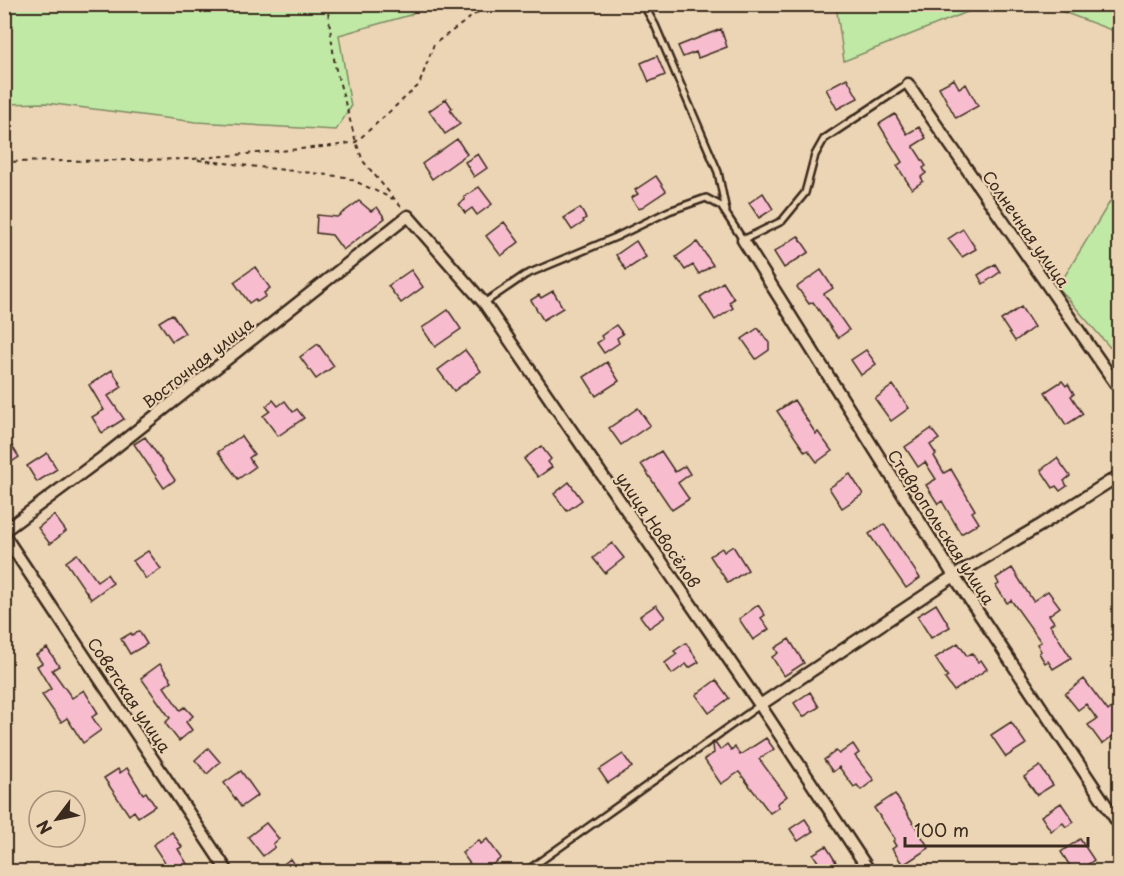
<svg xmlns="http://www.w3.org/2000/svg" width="1124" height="876" font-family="'Playpen Sans',sans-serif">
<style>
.green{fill:#c0e9a5;stroke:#7e8a62;stroke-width:1.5}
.building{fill:#f7bdcf;stroke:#3b2a1e;stroke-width:1.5}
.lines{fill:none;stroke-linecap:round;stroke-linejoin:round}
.lane-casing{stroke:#3b2a1e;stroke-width:10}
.street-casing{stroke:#3b2a1e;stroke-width:15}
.path{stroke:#3b2a1e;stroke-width:2;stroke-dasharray:4.5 4.5;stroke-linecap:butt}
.lane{stroke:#ecd5b5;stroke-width:5}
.street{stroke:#ecd5b5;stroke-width:10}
.labels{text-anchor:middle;stroke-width:4.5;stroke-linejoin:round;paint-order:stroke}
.street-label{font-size:16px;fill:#3b2a1e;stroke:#ecd5b5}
</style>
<rect width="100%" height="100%" fill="#ecd5b5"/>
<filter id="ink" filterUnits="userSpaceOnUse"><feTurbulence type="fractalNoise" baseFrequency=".0167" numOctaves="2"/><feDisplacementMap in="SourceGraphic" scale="12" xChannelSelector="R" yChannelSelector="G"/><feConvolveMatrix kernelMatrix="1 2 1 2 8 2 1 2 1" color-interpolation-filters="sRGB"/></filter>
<g filter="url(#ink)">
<path class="green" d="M4 5 5 4 423 5 410 15 339 35 351 107 336 130 196 122 46 103 5 104Z
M836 5V4L985 5 844 61Z
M1045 5H1119V33Z
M1119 187V358L1058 287Z"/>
<path class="building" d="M721 29 727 47 698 58 696 52 683 57 678 46Z
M657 56 665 75 649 82 641 63Z
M847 78 858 98 837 109 826 89Z
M954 79 959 88 966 84 978 106 956 118 939 87Z
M446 99 452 108 450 110 460 124 445 134 429 111Z
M895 114 907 134 919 127 926 138 913 146 926 166 923 168 926 173 921 177 923 181 912 189 897 166 902 162 879 124Z
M457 139 467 154 432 179 422 164Z
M478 154 487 168 474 177 465 162Z
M656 176 666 191 639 209 631 198 638 194 635 190Z
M479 187 492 204 477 215 472 208 465 213 459 204 465 200 464 197Z
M763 193 773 209 759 218 749 203Z
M359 201 371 211 377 207 385 218 343 250 332 235 316 233 317 215 337 217Z
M580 208 586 218 583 220 584 222 572 230 564 218Z
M504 222 519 242 501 256 486 236Z
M963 229 976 249 962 257 948 239Z
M798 236 809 252 784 268 774 252Z
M636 241 646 257 626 270 616 255Z
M697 242 713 265 699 274 693 265 685 270 676 257Z
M995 264 1000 272 983 284 978 275Z
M255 267 270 288 264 293 266 296 257 302 255 299 249 303 234 282Z
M411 270 423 287 401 303 388 286Z
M821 270 833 288 824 294 849 330 838 338 813 302 809 304 797 287Z
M723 282 734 299 729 302 733 308 715 320 700 297Z
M553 291 563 308 543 320 531 300 539 295 541 298Z
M1021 307 1034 327 1015 341 1001 320Z
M448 310 461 329 435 347 422 328Z
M172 314 185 333 172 341 159 322Z
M616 325 623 334 617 338 619 343 604 353 597 343 603 339 601 336Z
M758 328 769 343V350L756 359 742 339Z
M318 344 334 366 316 379 300 357Z
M465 350 481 371 454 391 438 370Z
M866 350 876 364 861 375 851 360Z
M607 362 619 381 596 396 584 377Z
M112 370 122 387 108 396 124 419 102 433 92 417 104 410 89 385Z
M1062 381 1066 386 1068 384 1074 394 1071 396 1083 414 1066 425 1045 392Z
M893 385 909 408 891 421 875 399Z
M273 400 278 406 285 401 293 412 297 409 304 418 278 436 263 416 270 411 266 406Z
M794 400 816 434 818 432 832 451 817 462 808 450 805 452 777 411Z
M638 408 650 425 621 445 609 428Z
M931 429 939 439 930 445 936 454 934 456 944 473 951 469 975 510 972 512 979 523 961 534 942 501 938 504 926 485 936 479 925 462 918 467 905 447Z
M4 434 19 457 4 467Z
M241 436 254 454 249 458 255 467 238 479 218 452Z
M145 437 175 480 164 488 134 444Z
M541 446 551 459 548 462 552 467 538 477 524 459Z
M661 451 675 472 685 466 690 474 678 483 689 499 672 510 641 464Z
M47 453 57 469 37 482 27 466Z
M1057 458 1070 476 1064 481 1067 486 1060 491 1056 486 1053 488 1041 470Z
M850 474 863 494 842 508 829 488Z
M569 482 582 500 567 511 554 494Z
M54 515 66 531 50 544 38 528Z
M884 524 920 578 906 588 869 534Z
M612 543 624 558 605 573 593 558Z
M733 546 748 570 728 583 710 556 722 548 724 552Z
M148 551 161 569 146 579 133 561Z
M77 554 97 581 107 574 113 583 91 599 66 562Z
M1012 568 1033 601 1048 591 1060 607 1049 615 1054 622 1050 625 1071 658 1053 669 1048 661 1045 663 1039 653 1041 651 1037 644 1041 642 1011 600 1007 603 996 586 999 584 996 578Z
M936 604 950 627 931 638 917 616Z
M656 605 665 617 649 628 640 616Z
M758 605 765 615 761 618 769 629 753 640 739 619Z
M139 631 147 644 130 654 121 639 131 633 132 635Z
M789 639 804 663 784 676 772 657 778 653 775 648Z
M686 643 699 662 689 668 686 664 672 674 665 663 677 654 674 651Z
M958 643 967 656 972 653 978 662 981 660 987 669 954 691 945 679 948 677 935 658Z
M47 648 59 666 52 670 72 698 84 690 98 713 92 717 101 730 83 743 67 718 61 722 42 695 51 689 37 666 42 663 36 655Z
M160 664 172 681 164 687 180 710 185 707 193 716 186 722 192 730 179 741 165 723 170 718 141 678Z
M1084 679 1108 711 1114 706 1119 714 1114 720 1119 731 1102 744 1088 725 1097 719 1086 704 1078 710 1065 694Z
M716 680 729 698 709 713 696 695Z
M810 692 819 707 803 717 794 703Z
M1011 722 1026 744 1006 757 991 735Z
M766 738 774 749 759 759 787 796 777 804 779 807 770 813 739 772 721 784 704 759 714 753 713 745 715 743 720 750 727 744 731 750 735 747 740 755Z
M853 744 859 753 855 756 874 780 861 790 857 785 854 787 839 767 833 772 824 760 836 751 839 754Z
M208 748 220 762 207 774 195 760Z
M623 754 632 767 608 783 599 770Z
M1040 766 1053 785 1037 795 1024 777Z
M127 768 143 794 146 792 155 806 138 817 134 811 129 815 104 778 118 769 120 773Z
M241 771 258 795 241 807 224 783Z
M895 794 929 848 903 865 892 849 896 846 893 841 895 839 874 808Z
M1061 803 1074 822 1066 827 1063 823 1051 831 1041 816Z
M805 819 813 831 798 841 790 829Z
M266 823 279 839 273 844 275 847 263 856 248 837Z
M172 832 182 847 178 849 192 872H171L153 845Z
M487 839 501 858 483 872H476L462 853 479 840 481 844Z
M1080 839 1094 860 1077 872H1074L1061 852Z
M826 846 836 862 823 870 813 854Z
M290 859 300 872H274Z"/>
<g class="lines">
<g class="lane-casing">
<path id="lane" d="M643 4 655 25 718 172 726 211
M484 303 525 275 616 237 669 211 706 198 721 206 743 240 782 221 805 193 815 155 824 139 907 84
M525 872 760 705"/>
</g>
<g class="street-casing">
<path id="street" d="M908 84 1120 390
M743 240 954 576 1120 826
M4 531 102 458 408 216 484 303 760 705 870 872
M4 535 228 872
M760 705 954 576 1041 525 1120 475"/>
</g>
<path class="path" d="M327 4 335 66 356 142 363 161 402 208
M198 160 346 177 393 199
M4 162 192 159 333 146 356 142 419 85 434 44 481 10 494 4"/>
<use href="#lane" class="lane"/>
<use href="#street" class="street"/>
</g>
</g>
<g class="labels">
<g class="street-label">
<text transform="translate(1026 229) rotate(55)" y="6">Солнечная улица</text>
<text transform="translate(198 363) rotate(-38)" y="6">Восточная улица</text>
<text transform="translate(941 527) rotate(57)" y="6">Ставропольская улица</text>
<text transform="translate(658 530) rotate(56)" y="6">улица Новосёлов</text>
<text transform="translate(129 695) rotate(56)" y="6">Советская улица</text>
</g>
</g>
<rect width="1124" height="876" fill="none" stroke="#ecd5b5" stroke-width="24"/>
<rect x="12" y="12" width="1100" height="852" fill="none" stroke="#3b2a1e" stroke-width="2" filter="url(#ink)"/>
<g transform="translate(57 819) rotate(238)"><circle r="28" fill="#ecd5b5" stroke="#a59179" stroke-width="1.5"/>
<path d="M0-4.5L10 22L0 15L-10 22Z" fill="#3b2a1e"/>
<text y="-9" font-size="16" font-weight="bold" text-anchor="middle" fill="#3b2a1e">N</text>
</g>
<path d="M905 837v9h183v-9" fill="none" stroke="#3b2a1e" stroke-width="3"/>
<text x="914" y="837" font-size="18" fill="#3b2a1e" stroke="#ecd5b5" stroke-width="4.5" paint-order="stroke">100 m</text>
</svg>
